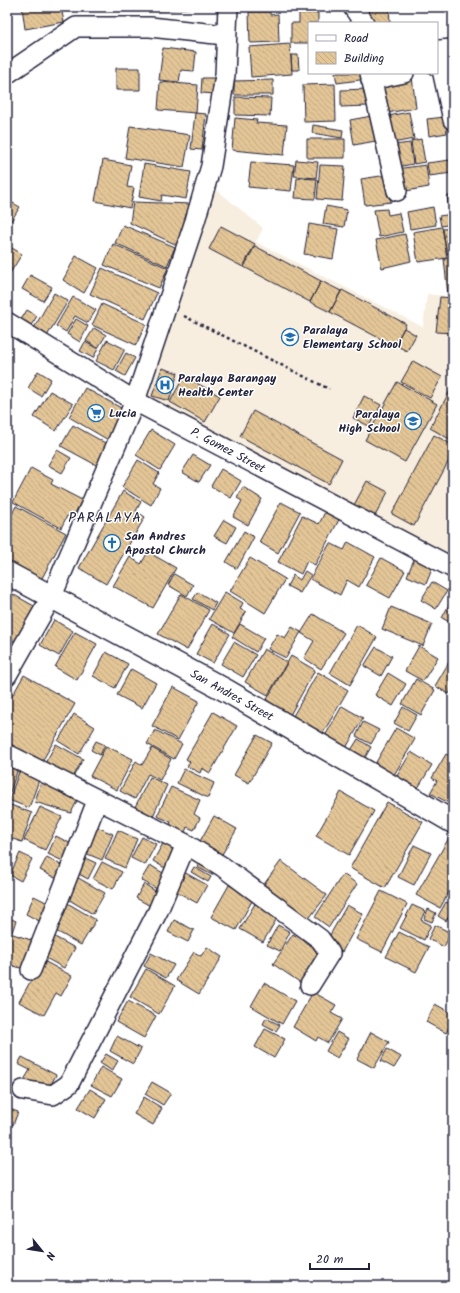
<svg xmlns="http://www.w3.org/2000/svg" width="460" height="1293" font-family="Kalam,sans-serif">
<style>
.built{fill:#f7eee0}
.building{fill:url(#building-back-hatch);stroke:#22223b}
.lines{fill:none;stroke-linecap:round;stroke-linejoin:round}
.street-casing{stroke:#22223b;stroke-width:22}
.primary-casing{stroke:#22223b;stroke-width:25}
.path{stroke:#22223b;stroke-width:2.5;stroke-dasharray:3 3;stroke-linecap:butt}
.street{stroke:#fff;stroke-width:19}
.primary{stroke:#fff;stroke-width:22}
.labels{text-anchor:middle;stroke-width:3;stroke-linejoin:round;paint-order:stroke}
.poi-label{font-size:12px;font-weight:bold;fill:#22223b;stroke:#fff;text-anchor:start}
.street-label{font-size:12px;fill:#22223b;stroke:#fff}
.quarter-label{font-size:14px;letter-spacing:1px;fill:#22223b;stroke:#fff}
</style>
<defs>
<pattern id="building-back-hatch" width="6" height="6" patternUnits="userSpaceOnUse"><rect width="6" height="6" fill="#e3c596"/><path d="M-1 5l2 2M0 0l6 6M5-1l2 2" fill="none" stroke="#c2a982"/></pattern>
</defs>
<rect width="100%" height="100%" fill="#fff"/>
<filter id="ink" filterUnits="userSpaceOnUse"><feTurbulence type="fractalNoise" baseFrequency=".025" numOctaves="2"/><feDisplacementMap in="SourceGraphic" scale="8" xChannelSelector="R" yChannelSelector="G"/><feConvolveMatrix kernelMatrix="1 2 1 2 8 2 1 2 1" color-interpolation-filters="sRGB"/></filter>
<g filter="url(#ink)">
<path class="built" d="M212 186 263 228 256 242 423 327 427 294 453 297V557L332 494 144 399Z"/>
<path class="building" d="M22 7H61L64 22 25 29Z
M157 7H196L157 11Z
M287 7H304V10H287Z
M389 7 390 23H371L369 10Z
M249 12H270V15L278 14 279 42 250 43Z
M299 13H318V23H309V43H291V23H299Z
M290 44 292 74 251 77 249 47Z
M163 48 196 52 194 71 181 70 179 82 159 80Z
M291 55H298L299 70H292Z
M116 68H140V90H116Z
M335 73H366L367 79 337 83Z
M412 77 416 108 381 114 376 84Z
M202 78H217L216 94 201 93Z
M273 80V95H234V81Z
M160 82 198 85 196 113 158 110Z
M335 84 336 121 304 122 303 85Z
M367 89 368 106 341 107V90Z
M235 97 271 98 270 116 235 115Z
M409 112 414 139 393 143 388 116Z
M195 113 206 114 202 150 191 149Z
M377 115 381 140 354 145 350 120Z
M445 117 447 133 429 136 427 119Z
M235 118 257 120 256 123 287 125 284 155 232 150Z
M313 125 343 130 342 138 312 133Z
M130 126 190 135 184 167 125 158Z
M307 139H345V158H307Z
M421 139 425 162 414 164 411 141Z
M410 143 413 164 397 167 394 145Z
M103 160 131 165 127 187 134 188 130 208 95 201Z
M296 160 318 162 316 178 294 176Z
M450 160 452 173 429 176 427 163Z
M251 162 294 165 291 191 248 187Z
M144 164 191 172 186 199 162 195 161 201 139 197Z
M320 165 345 166 342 201 317 199Z
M426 165 429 187 400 192 396 169Z
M387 175 391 202 365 205 361 179Z
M297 178 317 179 315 199 295 198Z
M453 195V212H449L447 196Z
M9 201 20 207 11 221 7 219V204Z
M133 202 192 204 179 246 130 223Z
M326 206 347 210 344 227 323 224Z
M433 207 436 225 410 229 407 212Z
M387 209 388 215 399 213 403 232 379 237 374 210Z
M453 214V224L441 226 439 216Z
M309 224 338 229 333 259 304 254Z
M123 225 175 247 167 266 115 243Z
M221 226 255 244 243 267 209 249Z
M442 227 447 258 418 262 413 232Z
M453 228V253L447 254 443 229Z
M405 234 411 261 382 268 376 240Z
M113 244 168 268 159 288 104 265Z
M7 245 22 254 7 278Z
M255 246 321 281 310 302 244 267Z
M76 256 98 268 84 293 63 280Z
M453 257V295H448L444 259Z
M102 268 157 293 145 319 90 294Z
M30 275 52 287 43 301 22 289Z
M321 281 341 291 330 312 310 302Z
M342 290 406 324 394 346 330 312Z
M54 293 68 301 47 336 34 328Z
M73 297 96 310 88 323 75 316 66 332 56 326Z
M440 297 453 298V333L436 332Z
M102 304 146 324 136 345 92 325Z
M27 310 37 316 30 327 20 321Z
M76 319 88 326 80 342 67 334Z
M94 328 106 335 98 348 86 341Z
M404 328 416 335 407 351 395 345Z
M107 340 125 349 114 370 96 361Z
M85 342 98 349 93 358 80 351Z
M126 353 135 358 125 376 116 371Z
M413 361 442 377 430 398 401 382Z
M162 368 178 373 169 401 152 396Z
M38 371 51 379 41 396 28 388Z
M184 376 220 396 205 422 170 402Z
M397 382 437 404 405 462 365 440Z
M453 385V441L430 428Z
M85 388 121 408 110 441 69 417Z
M50 391 73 404 56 431 34 417Z
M364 396 381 405 369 426 353 418Z
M253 411 342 459 329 484 240 436Z
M73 425 107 444 96 465 61 446Z
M151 430 175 445 160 470 136 455Z
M434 435 453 445V453L414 526 392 514Z
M57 450 71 458 62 473 48 465Z
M193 455 210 465 199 482 182 472Z
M138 460 159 473 153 484 160 488 151 505 122 487Z
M31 468 53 480 51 484 82 500 72 519 67 516 61 528 13 502Z
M221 469 241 481 231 498 211 486Z
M367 481 388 492 375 516 354 505Z
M243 487 262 499 248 525 233 517 242 501 237 498Z
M123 491 141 502 136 511 145 517 106 584 79 568Z
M281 502 300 512 278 553 259 542Z
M16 506 66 533 41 580 7 562V524Z
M327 508 341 516 315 565 307 561 301 574 278 562 302 516 319 524Z
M224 520 236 527 227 543 214 536Z
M244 531 254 537 237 569 226 562Z
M348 542 375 557 359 587 347 580 340 595 310 579 330 543 344 550Z
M148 552 176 568 153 608 113 586 130 557 141 564Z
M415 557 434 564 426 584 407 576Z
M250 558 285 579 265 613 230 591Z
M381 558 405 571 390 598 366 585Z
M305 571 311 575 300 593 287 586 293 575 300 580Z
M174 574 193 585 187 596 168 585Z
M432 582 447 591 436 609 421 600Z
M7 591 36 607 16 642 7 637Z
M198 592 216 603 212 610 193 599Z
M225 592 243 603 240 609 246 612 234 633 209 619Z
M181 594 209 610 187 650 158 634Z
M453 597V624L442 618Z
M391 607 432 624 423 646 382 629Z
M313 614 344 633 321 669 304 658 314 641 301 633Z
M54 620 73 631 59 656 40 645Z
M213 624 230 634 213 663 196 654Z
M240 624 264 638 256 652 232 637Z
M357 625 377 637 350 685 330 673Z
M292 627 301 632 286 658 268 649 277 634 285 638Z
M75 632 97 644 77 680 55 667Z
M234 642 256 655 243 677 221 664Z
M419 646 438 657 423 681 405 671Z
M376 647 392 656 381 676 364 666Z
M264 649 287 662 268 695 245 682Z
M106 652 128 664 115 688 93 676Z
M291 656 315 670 290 715 266 701Z
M452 657 453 687 449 694 435 686Z
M131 669 156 683 142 708 117 695Z
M318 672 348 690 323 733 293 716Z
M388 673 406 684 393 706 375 695Z
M24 675 75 704 40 765 7 746V705Z
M416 679 435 690 421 715 402 704Z
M173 687 199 701 178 740 152 726Z
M342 706 363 718 346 748 325 736Z
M403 707 417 715 408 731 394 723Z
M213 712 237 726 210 773 202 768 200 773 187 766 190 762 186 759Z
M74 714 95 727 79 754 58 741Z
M363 722 379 730 371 744 356 736Z
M396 728 415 739 394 775 375 764Z
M155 730 182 744 174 759 147 744Z
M257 735 272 743 249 783 234 775Z
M358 739 371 747 362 763 348 755Z
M96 741 105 745 100 755 91 750Z
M56 744 83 759 71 781 44 765Z
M106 746 133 759 117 790 90 776Z
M152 748 171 759 160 780 148 774 135 799 120 791 136 761 142 765Z
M411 752 432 765 418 788 397 776Z
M446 754 453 758V797L449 803 430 793 437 781 432 778Z
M7 765 18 769 7 800Z
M184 769 214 783 208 798 177 783Z
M19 772 39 780 29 808 9 800Z
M150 777 167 785 153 816 135 807Z
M41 782 77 801 71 813 35 802Z
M171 787 200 800 194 814 200 818 194 830 187 827 184 835 169 827 171 822 157 816Z
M341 792 374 811 349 855 316 836Z
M387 802 423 822 385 888 350 868Z
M8 804 32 813 22 842 7 837Z
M40 807 62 817 45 850 24 840Z
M214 816 237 829 221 856 199 843Z
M97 827 113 834 102 860 85 853Z
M118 830 137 839 125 868 105 859Z
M56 836 75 846 67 863 48 854Z
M450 836 453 838V885L440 908 416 895Z
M142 837 156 844 145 865 131 858Z
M165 840 178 848 165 868 153 861Z
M414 845 431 853 414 885 398 877Z
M20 853 32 859 21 881 10 875Z
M47 857 66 868 59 880 40 870Z
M85 858 96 863 88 879 77 873Z
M202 859 217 867 212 875 197 867Z
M281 861 327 895 307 921 262 887Z
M102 862 122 872 113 889 93 879Z
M150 865 171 878 162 892 141 880Z
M194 867 211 877 208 882 191 872Z
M182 871 207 885 197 903 172 889Z
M343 874 357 884 329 927 315 917Z
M73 875 105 893 93 914 61 895Z
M144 884 162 895 154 908 136 898Z
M229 885 253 899 236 930 211 917Z
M381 891 407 904 382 952 356 939Z
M34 896 52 905 43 923 26 914Z
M64 901 96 920 81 945 49 927Z
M256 902 279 915 263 942 240 929Z
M446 902 453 905V909L446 921 438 916Z
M347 905 363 914 342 952 326 942Z
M412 905 425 911 421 920 431 925 424 940 400 928Z
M428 909 436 913 432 922 424 919Z
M7 917 16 921 12 932 7 931Z
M174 920 194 930 188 942 168 932Z
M278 925 290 932 280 951 267 945Z
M435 925 451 933 444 947 428 939Z
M7 932 34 941 24 969 7 964Z
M399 932 429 947 416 972 386 957Z
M293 934 325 954 304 985 273 964Z
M53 936 75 948 64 968 42 956Z
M207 947 222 957 199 994 176 980 194 952 201 956Z
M151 953 174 965 166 978 144 966Z
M42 960 72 976 61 996 56 993 44 1015 19 1002Z
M146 969 175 986 159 1014 130 997Z
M264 983 295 1001 282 1024 251 1006Z
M313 992 336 1005 331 1013 342 1019 328 1043 318 1037 316 1041 293 1027Z
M128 1001 156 1016 144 1038 116 1022Z
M435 1004 453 1014V1020L446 1033 426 1022Z
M266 1018 280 1025 276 1031 263 1024Z
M265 1029 285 1039 274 1058 255 1047Z
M337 1032 349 1039 337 1058 326 1051Z
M371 1032 389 1042 374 1068 357 1059Z
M117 1036 141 1049 133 1064 110 1051Z
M387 1049 401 1057 394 1068 381 1061Z
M106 1054 118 1061 112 1071 100 1063Z
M22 1057 56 1075 47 1092 24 1080 30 1070 18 1064Z
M101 1067 122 1079 112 1096 91 1085Z
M152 1082 171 1093 163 1105 145 1094Z
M90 1089 106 1099 95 1118 78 1108Z
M144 1097 162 1108 153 1125 134 1114Z
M7 1108 18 1112 13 1125 7 1123Z"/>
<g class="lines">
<g class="street-casing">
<path id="street" d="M353 7 364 23
M441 65 439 50 453 49
M437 66 441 65 453 120
M370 73 397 191
M7 74 76 27H150L225 35
M371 80 404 73
M7 322 135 401 453 568
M7 675 52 596 135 401 195 221 211 166 225 75 228 7
M7 754 186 844 223 867 320 939 330 953 310 985
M31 970 97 801
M23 1090 53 1095 69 1084 158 911 186 844"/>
</g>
<g class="primary-casing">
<path id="primary" d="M7 573 227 691 453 822"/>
</g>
<path class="path" d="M184 316 329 389"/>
<use href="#street" class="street"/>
<use href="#primary" class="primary"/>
</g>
</g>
<defs>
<g id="school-ring" transform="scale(0.9)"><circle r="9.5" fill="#fff" stroke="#1f6fb2" stroke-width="1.5"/><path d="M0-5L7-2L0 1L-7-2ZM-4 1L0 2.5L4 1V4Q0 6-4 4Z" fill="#1f6fb2"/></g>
<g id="hospital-ring" transform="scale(0.9)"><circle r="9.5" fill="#fff" stroke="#1f6fb2" stroke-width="1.5"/><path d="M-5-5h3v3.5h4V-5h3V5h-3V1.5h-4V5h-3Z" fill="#1f6fb2"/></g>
<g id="supermarket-ring" transform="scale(0.9)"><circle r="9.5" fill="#fff" stroke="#1f6fb2" stroke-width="1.5"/><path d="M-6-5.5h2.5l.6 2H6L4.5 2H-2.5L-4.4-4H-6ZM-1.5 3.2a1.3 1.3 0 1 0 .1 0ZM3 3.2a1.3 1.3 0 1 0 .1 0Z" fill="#1f6fb2"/></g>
<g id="church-ring" transform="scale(0.9)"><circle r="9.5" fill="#fff" stroke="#1f6fb2" stroke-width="1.5"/><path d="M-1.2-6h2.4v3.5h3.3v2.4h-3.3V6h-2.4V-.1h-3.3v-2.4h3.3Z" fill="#1f6fb2"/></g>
</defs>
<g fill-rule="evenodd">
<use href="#school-ring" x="290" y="337"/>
<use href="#hospital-ring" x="165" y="385"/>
<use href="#supermarket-ring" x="96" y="413"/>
<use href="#school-ring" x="413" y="421"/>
<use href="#church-ring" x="112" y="543"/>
</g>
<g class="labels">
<g class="poi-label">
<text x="303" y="334">Paralaya<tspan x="303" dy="14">Elementary School</tspan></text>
<text x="178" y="382">Paralaya Barangay<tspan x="178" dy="14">Health Center</tspan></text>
<text x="109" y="417">Lucia</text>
<text x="400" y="418" text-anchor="end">Paralaya<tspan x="400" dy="14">High School</tspan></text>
<text x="125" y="540">San Andres<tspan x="125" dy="14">Apostol Church</tspan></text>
</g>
<g class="street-label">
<text transform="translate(228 450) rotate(28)" y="4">P. Gomez Street</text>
<text transform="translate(232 695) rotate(29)" y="4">San Andres Street</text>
</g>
<g class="quarter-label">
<text x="105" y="522">PARALAYA</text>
</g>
</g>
<rect width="460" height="1293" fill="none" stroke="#fff" stroke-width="24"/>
<rect x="12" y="12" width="436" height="1269" fill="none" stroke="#22223b" stroke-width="1.5" filter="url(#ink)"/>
<rect x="308" y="22" width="130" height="52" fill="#ffffff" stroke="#a7a7b1"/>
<rect x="316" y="35" width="20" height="6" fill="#ffffff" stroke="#a7a7b1"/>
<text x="344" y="42" font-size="12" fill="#22223b">Road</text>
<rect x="316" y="52" width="20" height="12" fill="url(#building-back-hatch)" stroke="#a7a7b1"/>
<text x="344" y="62" font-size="12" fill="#22223b">Building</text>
<g transform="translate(42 1251) rotate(120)" stroke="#ffffff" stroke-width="3" paint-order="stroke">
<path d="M0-3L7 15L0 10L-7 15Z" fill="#22223b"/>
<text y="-6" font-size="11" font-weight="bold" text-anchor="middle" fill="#22223b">N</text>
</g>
<path d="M310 1263v6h59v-6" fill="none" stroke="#22223b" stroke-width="2"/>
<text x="316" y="1263" font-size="12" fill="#22223b" stroke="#ffffff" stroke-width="3" paint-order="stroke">20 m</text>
</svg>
